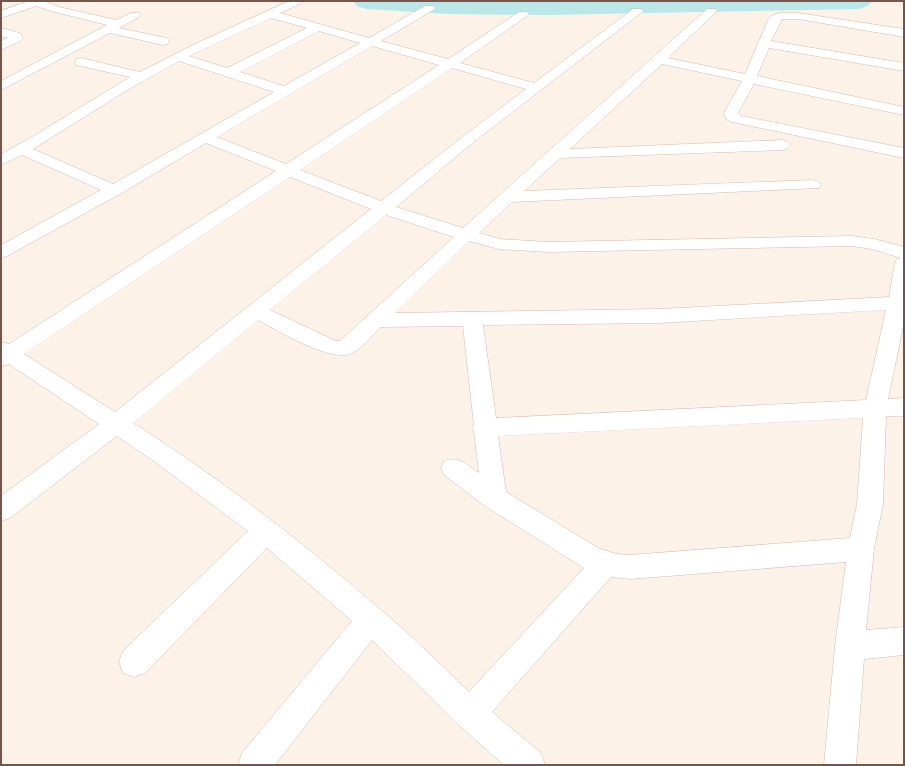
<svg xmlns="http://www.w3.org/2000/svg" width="905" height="766" font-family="Mulish,sans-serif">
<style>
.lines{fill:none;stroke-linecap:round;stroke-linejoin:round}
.river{fill:#bbe7e8;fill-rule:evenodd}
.minor-casing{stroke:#d2baaf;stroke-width:1}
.minor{fill:#fff;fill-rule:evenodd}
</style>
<rect width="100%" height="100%" fill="#fdf2e8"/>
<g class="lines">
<path class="river" d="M353 1H872L868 6 859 9 546 15 449 14 366 9 357 6Z"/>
<g class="minor-casing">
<path id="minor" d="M28 1H45L59 7 116 20 131 13H139L141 15 139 17 119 28 167 38 169 41 167 44 163 45 110 33 1 90V81L107 25 51 11 36 6 1 18V11Z
M289 1H304L302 3 280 13 369 38 425 6H433L435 8 433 10 381 41 448 59 519 12H527L529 14 527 16 460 63 534 83 633 9H641L643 11 641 13 471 144 396 207 463 228 707 9H715L717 11 668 58 745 74 769 18 771 16 780 13H798L904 29V37L798 19H782L771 41 904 63V71L769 48 757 76 904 107V115L754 84 738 113 741 116 904 148V158L732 122 726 119 724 113 742 81 662 64 570 149 783 140 788 142 791 145 788 148 783 150 560 158 524 191 813 180 819 182 821 185 819 188 512 202 479 233 500 239 548 242 852 236 874 239 904 247V322L888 399 904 398V416H886L883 504 874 549 866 630 904 627V655L864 659 856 765H824L835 646 846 562 630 579 611 577 492 712 541 753 545 765H504L459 725 372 640 275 765H238L242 753 352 621 267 548 145 673 134 677 123 673 119 662 123 651 248 531 155 462 117 436 10 518 1 521V496L99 424 9 364 1 367V342L9 344 276 171 206 143 120 194 7 256 1 258V245L101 190 22 155 1 165V154L32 137 130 77 76 65 75 62 76 59 81 58 140 72 195 44ZM271 18 307 28 227 68 189 56ZM319 31 360 43 284 86 240 72ZM372 46 439 65 286 164 217 137ZM179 61 274 92 113 184 33 149 129 89ZM452 68 526 89 461 138 381 201 300 170ZM290 177 371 209 115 412 24 354ZM386 215 454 237 340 341H336L270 310ZM469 241 499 249 548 252 852 246 872 249 901 258 897 259 895 263 889 297 659 309 395 313ZM886 310 866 400 496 418 483 325 659 323ZM258 320C277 330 335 366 354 352 364 346 372 335 381 327L463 326 474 426 472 428 474 431 479 473C467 465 460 456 444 461L441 468 444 475 485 506 584 568 469 692C440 664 411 635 380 609 302 542 220 478 133 423ZM863 418 857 504 850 538 630 555 617 554 600 549 506 492 498 436Z
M1 28 20 33 23 38 21 41 1 50V41L8 38 1 36Z"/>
</g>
<use href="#minor" class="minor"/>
</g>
<rect width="905" height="766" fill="none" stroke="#78554a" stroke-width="4"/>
</svg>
